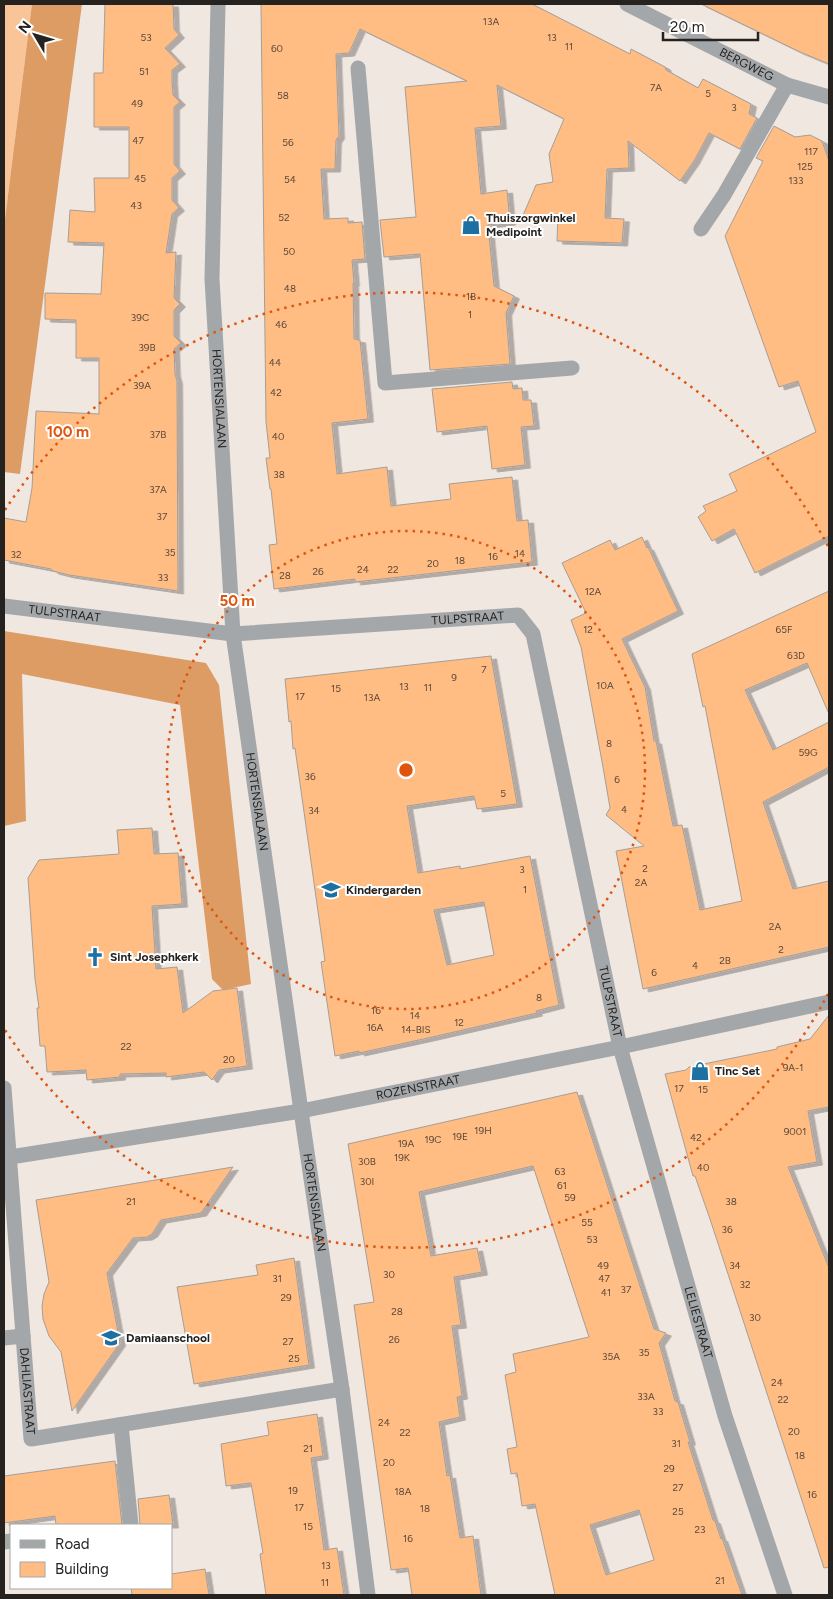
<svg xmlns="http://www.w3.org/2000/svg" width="833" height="1599" font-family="Figtree,sans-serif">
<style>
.green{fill:#f8c498}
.forest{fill:#dd9c64}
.building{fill:#ffbc83;stroke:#a69e97;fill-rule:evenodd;filter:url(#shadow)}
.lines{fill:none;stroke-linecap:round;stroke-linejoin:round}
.minor{stroke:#a4a7aa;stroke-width:15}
.ring{fill:none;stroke:#de560d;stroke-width:2.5;stroke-dasharray:2.5 5}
.labels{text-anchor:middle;stroke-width:4;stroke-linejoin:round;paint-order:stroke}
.number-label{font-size:10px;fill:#5c4838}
.street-label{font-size:12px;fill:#25221f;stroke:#fff}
.poi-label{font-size:12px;font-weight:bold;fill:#25221f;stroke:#fff;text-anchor:start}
.centre{fill:#de560d;stroke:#fff;stroke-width:2.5}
.ring-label{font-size:15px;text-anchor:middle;font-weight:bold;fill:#de560d;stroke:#fff;stroke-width:4;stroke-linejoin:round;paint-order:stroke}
</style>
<defs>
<filter id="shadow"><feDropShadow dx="5.5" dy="3" stdDeviation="0" flood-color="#0004"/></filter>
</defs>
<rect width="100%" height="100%" fill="#f0e7e1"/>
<path class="green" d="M4 4H32L4 227Z"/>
<path class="forest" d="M32 4H82L20 474 4 472V227Z
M4 631 206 663 219 685 251 984 223 990 212 979 180 705 22 674 26 821 4 826Z"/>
<path class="building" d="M105 4H173L174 29 179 35 165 48 180 64 172 70V82L173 95 180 102 174 107V164L180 171 172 178V200L179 208 172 214 166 253 176 252 174 298 180 304 174 310V336L181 343 174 349 175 374 177 381 178 591 69 575 53 571 51 569 4 560V518L26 522 32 488 36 411 99 414V358H76V320L45 319V293L101 294 104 243 68 242 70 210 95 212 94 178H129V127H94V73H103Z
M261 4H532L630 54 631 49 665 67 666 70 698 88 703 79 751 104 749 114 757 118 740 149 709 133 694 161 680 181 628 141 629 168 607 169 605 218 624 219 622 243 557 241 558 214 521 220 536 185 553 182 549 154 564 119 497 85 501 126 475 128 481 194 507 190 510 222 488 225 494 286 514 296 506 313 510 364 430 370 420 254 384 257 380 220 416 217 405 87 467 81 360 29 349 53 336 54 339 136 336 140 335 169H321L324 219 348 218V223L362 222 365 259 352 260 354 283H353L354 339 360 340 368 419 332 423 337 474 387 467 391 506 451 499 449 484 512 477 517 521 528 520 532 562 355 582V579L274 589 269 545 277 544 271 489H270L266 458H270L266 422Z
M701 4H829V64L800 52Z
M774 126 795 137 810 135 822 141 829 161V536L755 573 734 529 712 541 698 517 706 511 703 506 737 491 729 474 816 432 798 381 779 387 725 236 763 161 756 158Z
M512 382 513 389 522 388 523 400H531L534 426 521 427 525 465 492 469 487 426 437 432 432 389Z
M642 537 647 548 648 547 678 611 622 639 645 687 654 741H656L673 826 682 825 700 910 742 901 705 706 703 707 692 654 829 591V714L807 663 745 690 773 750 829 722V767L763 802 793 889 829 881V947L643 989 616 851 644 846 606 815 610 808 603 767 581 647 571 620 586 613 562 563 610 540 615 550Z
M491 656 517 804 477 809 474 796 407 806 418 873 460 866V869L530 856 559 1005 536 1011 537 1013 428 1038 359 1053V1051L335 1056 321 962 325 961 295 748 293 749 291 721 289 722 285 679ZM484 902 494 955 447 965 434 910Z
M152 828 154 854 178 853 182 904 152 906 156 969 177 967 183 1013 213 991 237 988 247 1066 219 1070 212 1080 204 1072 166 1077V1073L120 1074V1077L87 1080 86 1070 47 1072 45 1046H40L37 1008H39L35 979 28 878 39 860 119 854 117 830Z
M829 1015V1107L808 1111 817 1162 788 1167 829 1268V1567L824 1568 711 1222 695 1176H693L665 1074 686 1070 689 1067 777 1049V1047L810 1039Z
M577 1092 654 1329 666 1333 659 1343 663 1357 675 1401 678 1402 690 1442H688L713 1520 715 1521 721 1539 722 1538 742 1595H555L535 1504 522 1506 517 1473 511 1474 507 1449 517 1447 505 1375 516 1372 513 1354 589 1337 533 1166 419 1192 431 1256 477 1248 482 1272 454 1277 461 1325 452 1326 462 1396 457 1397 460 1417 439 1422 447 1476 450 1475 460 1538 473 1536 481 1595H412L408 1568 391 1570 354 1305 374 1302 348 1144ZM639 1510 654 1560 606 1575 590 1525Z
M233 1167 201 1213 161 1220 152 1234 147 1237 133 1238 107 1273 120 1343 72 1411 61 1352 49 1336 43 1319 42 1306 44 1294 49 1282 36 1200Z
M294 1258 309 1365 194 1384 177 1287 258 1275 256 1265Z
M317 1414 323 1456 311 1458 324 1550 337 1548 344 1595H266L260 1554 263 1553 251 1483 226 1486 221 1444 269 1435 267 1422Z
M115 1461 122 1525H56L55 1516 4 1523V1476Z
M169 1495 173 1525H140L138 1499Z
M205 1569 209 1595H132L131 1588H171V1574Z"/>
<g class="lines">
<g class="minor">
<path id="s1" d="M218 4 212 279 233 634 301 1111 342 1389 368 1595"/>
<path id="s2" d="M627 4 787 85 829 97"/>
<path d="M358 68 385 383 572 368"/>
<path d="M701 229 724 195 787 85"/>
<path id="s3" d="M4 606 233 634 518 615 533 634 620 1047 725 1416 785 1595"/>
<path id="s4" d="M4 1088 31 1439 342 1389"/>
<path id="s5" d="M4 1158 301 1111 620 1047 829 1002"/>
<path d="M4 1338 23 1336"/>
<path d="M121 1425 131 1525"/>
<path d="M4 1542 11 1541"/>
</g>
</g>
<g class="ring">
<circle cx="406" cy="770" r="239"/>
<path d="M828 994A478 478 0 0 1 5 1030M5 510A478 478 0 0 1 828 546"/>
</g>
<defs>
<g id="shop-bare" transform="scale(1.5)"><path d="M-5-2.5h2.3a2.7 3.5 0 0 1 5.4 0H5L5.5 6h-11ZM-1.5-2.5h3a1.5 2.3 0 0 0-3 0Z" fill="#1d71a2" stroke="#fff" stroke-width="2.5" paint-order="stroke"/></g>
<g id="school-bare" transform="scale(1.5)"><path d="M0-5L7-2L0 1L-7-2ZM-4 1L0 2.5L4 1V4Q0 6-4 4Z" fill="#1d71a2" stroke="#fff" stroke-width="2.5" paint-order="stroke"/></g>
<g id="church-bare" transform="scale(1.5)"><path d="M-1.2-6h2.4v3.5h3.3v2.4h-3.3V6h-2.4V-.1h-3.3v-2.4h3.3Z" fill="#1d71a2" stroke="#fff" stroke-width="2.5" paint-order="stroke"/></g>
</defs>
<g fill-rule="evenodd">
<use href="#shop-bare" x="471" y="225"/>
<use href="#school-bare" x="331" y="890"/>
<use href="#church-bare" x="95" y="957"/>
<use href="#shop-bare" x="700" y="1071"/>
<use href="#school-bare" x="111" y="1338"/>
</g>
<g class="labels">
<g class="number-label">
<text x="491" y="25">13A</text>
<text x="146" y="41">53</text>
<text x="552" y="41">13</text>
<text x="569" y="50">11</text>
<text x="277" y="52">60</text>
<text x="144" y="75">51</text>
<text x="656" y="91">7A</text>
<text x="708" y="97">5</text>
<text x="283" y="99">58</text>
<text x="137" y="107">49</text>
<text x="734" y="111">3</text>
<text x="138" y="144">47</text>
<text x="288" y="146">56</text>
<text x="811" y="155">117</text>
<text x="805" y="170">125</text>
<text x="140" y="182">45</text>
<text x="290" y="183">54</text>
<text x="796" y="184">133</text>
<text x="136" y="209">43</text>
<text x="284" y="221">52</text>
<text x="289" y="255">50</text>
<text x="290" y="292">48</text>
<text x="471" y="300">1B</text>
<text x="470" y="318">1</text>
<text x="140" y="321">39C</text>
<text x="281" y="328">46</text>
<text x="147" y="351">39B</text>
<text x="275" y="366">44</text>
<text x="142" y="389">39A</text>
<text x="276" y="396">42</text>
<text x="158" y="438">37B</text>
<text x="278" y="440">40</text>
<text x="279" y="478">38</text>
<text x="158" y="493">37A</text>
<text x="162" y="520">37</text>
<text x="170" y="556">35</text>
<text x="520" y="557">14</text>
<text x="16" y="558">32</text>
<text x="493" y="560">16</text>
<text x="460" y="564">18</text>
<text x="433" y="567">20</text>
<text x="363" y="573">24</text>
<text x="393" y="573">22</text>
<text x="318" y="575">26</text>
<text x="285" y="579">28</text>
<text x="163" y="581">33</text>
<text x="593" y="595">12A</text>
<text x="588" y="633">12</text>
<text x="784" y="633">65F</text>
<text x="796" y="659">63D</text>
<text x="484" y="673">7</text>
<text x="454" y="681">9</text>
<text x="605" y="689">10A</text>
<text x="404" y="690">13</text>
<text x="428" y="691">11</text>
<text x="336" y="692">15</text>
<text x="300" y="700">17</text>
<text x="372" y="701">13A</text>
<text x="609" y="747">8</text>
<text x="808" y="756">59G</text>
<text x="310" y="780">36</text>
<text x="617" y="783">6</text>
<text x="503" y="797">5</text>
<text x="624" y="813">4</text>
<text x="314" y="814">34</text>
<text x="645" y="872">2</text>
<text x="522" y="873">3</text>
<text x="641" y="886">2A</text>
<text x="525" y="893">1</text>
<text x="775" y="930">2A</text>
<text x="781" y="953">2</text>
<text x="725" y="964">2B</text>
<text x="695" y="969">4</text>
<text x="654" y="976">6</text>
<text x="539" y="1001">8</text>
<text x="376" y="1014">16</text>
<text x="415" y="1019">14</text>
<text x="459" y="1026">12</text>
<text x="375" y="1031">16A</text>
<text x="416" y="1033">14-BIS</text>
<text x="126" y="1050">22</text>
<text x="229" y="1063">20</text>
<text x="793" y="1071">9A-1</text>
<text x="679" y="1092">17</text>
<text x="703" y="1093">15</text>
<text x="483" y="1134">19H</text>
<text x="795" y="1135">9001</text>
<text x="460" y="1140">19E</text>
<text x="696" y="1141">42</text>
<text x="433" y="1143">19C</text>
<text x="406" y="1147">19A</text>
<text x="402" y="1161">19K</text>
<text x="367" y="1165">30B</text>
<text x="703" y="1171">40</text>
<text x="560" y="1175">63</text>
<text x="367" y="1185">30I</text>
<text x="562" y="1189">61</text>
<text x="570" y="1201">59</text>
<text x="131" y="1205">21</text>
<text x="731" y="1205">38</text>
<text x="587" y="1226">55</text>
<text x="727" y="1233">36</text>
<text x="592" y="1243">53</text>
<text x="603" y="1269">49</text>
<text x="735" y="1269">34</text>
<text x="389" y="1278">30</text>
<text x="277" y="1282">31</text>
<text x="604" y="1282">47</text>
<text x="745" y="1288">32</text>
<text x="626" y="1293">37</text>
<text x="606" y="1296">41</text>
<text x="286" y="1301">29</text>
<text x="397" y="1315">28</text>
<text x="755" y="1321">30</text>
<text x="394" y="1343">26</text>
<text x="288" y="1345">27</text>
<text x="644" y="1356">35</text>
<text x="611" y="1360">35A</text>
<text x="294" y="1362">25</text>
<text x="777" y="1386">24</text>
<text x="646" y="1400">33A</text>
<text x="783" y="1403">22</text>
<text x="658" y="1415">33</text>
<text x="384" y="1426">24</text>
<text x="794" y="1435">20</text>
<text x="405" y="1436">22</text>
<text x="676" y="1447">31</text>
<text x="308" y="1452">21</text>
<text x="800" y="1459">18</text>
<text x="389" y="1466">20</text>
<text x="669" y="1472">29</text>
<text x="678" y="1491">27</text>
<text x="293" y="1494">19</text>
<text x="403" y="1495">18A</text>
<text x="812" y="1498">16</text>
<text x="299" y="1511">17</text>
<text x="425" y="1512">18</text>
<text x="678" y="1515">25</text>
<text x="308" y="1530">15</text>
<text x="700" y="1533">23</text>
<text x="408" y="1542">16</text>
<text x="326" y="1569">13</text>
<text x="720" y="1584">21</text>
<text x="325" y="1586">11</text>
</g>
<g class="street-label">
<text dy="4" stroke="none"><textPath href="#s2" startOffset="134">BERGWEG</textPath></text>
<text dy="4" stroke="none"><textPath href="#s1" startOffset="395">HORTENSIALAAN</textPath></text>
<text dy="4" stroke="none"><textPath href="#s3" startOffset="61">TULPSTRAAT</textPath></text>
<text dy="4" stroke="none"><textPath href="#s3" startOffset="466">TULPSTRAAT</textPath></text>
<text dy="4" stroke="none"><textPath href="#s1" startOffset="800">HORTENSIALAAN</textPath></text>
<text dy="4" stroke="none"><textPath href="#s3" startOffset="916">TULPSTRAAT</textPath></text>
<text dy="4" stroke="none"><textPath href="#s5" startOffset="420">ROZENSTRAAT</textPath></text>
<text dy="4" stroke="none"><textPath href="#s1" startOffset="1205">HORTENSIALAAN</textPath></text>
<text dy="4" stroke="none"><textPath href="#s3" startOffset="1249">LELIESTRAAT</textPath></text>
<text dy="4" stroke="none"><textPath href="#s4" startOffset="304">DAHLIASTRAAT</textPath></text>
</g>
<g class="poi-label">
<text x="486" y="222">Thuiszorgwinkel<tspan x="486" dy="14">Medipoint</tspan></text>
<text x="346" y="894">Kindergarden</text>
<text x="110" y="961">Sint Josephkerk</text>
<text x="715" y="1075">Tinc Set</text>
<text x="126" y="1342">Damiaanschool</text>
</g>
</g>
<circle cx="406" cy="770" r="8" class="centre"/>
<g class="ring-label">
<text x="68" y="437">100 m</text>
<text x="237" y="606">50 m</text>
</g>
<rect width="833" height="1599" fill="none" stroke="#25221f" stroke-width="10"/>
<rect x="10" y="1524" width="162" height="65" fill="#ffffff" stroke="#a8a7a5"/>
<rect x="20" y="1540" width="25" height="8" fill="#a4a7aa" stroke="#a8a7a5"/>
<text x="55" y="1549" font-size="15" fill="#25221f">Road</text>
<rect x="20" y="1562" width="25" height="15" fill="#ffbc83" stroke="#a8a7a5"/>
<text x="55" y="1574" font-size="15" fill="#25221f">Building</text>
<g transform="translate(35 35) rotate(308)" stroke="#ffffff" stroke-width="4" paint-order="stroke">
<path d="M0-4L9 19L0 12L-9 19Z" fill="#25221f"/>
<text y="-8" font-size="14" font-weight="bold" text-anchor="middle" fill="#25221f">N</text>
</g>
<path d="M663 32v8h95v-8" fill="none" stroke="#25221f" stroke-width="2.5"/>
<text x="670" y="32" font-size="15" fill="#25221f" stroke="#ffffff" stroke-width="4" paint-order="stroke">20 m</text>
</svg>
